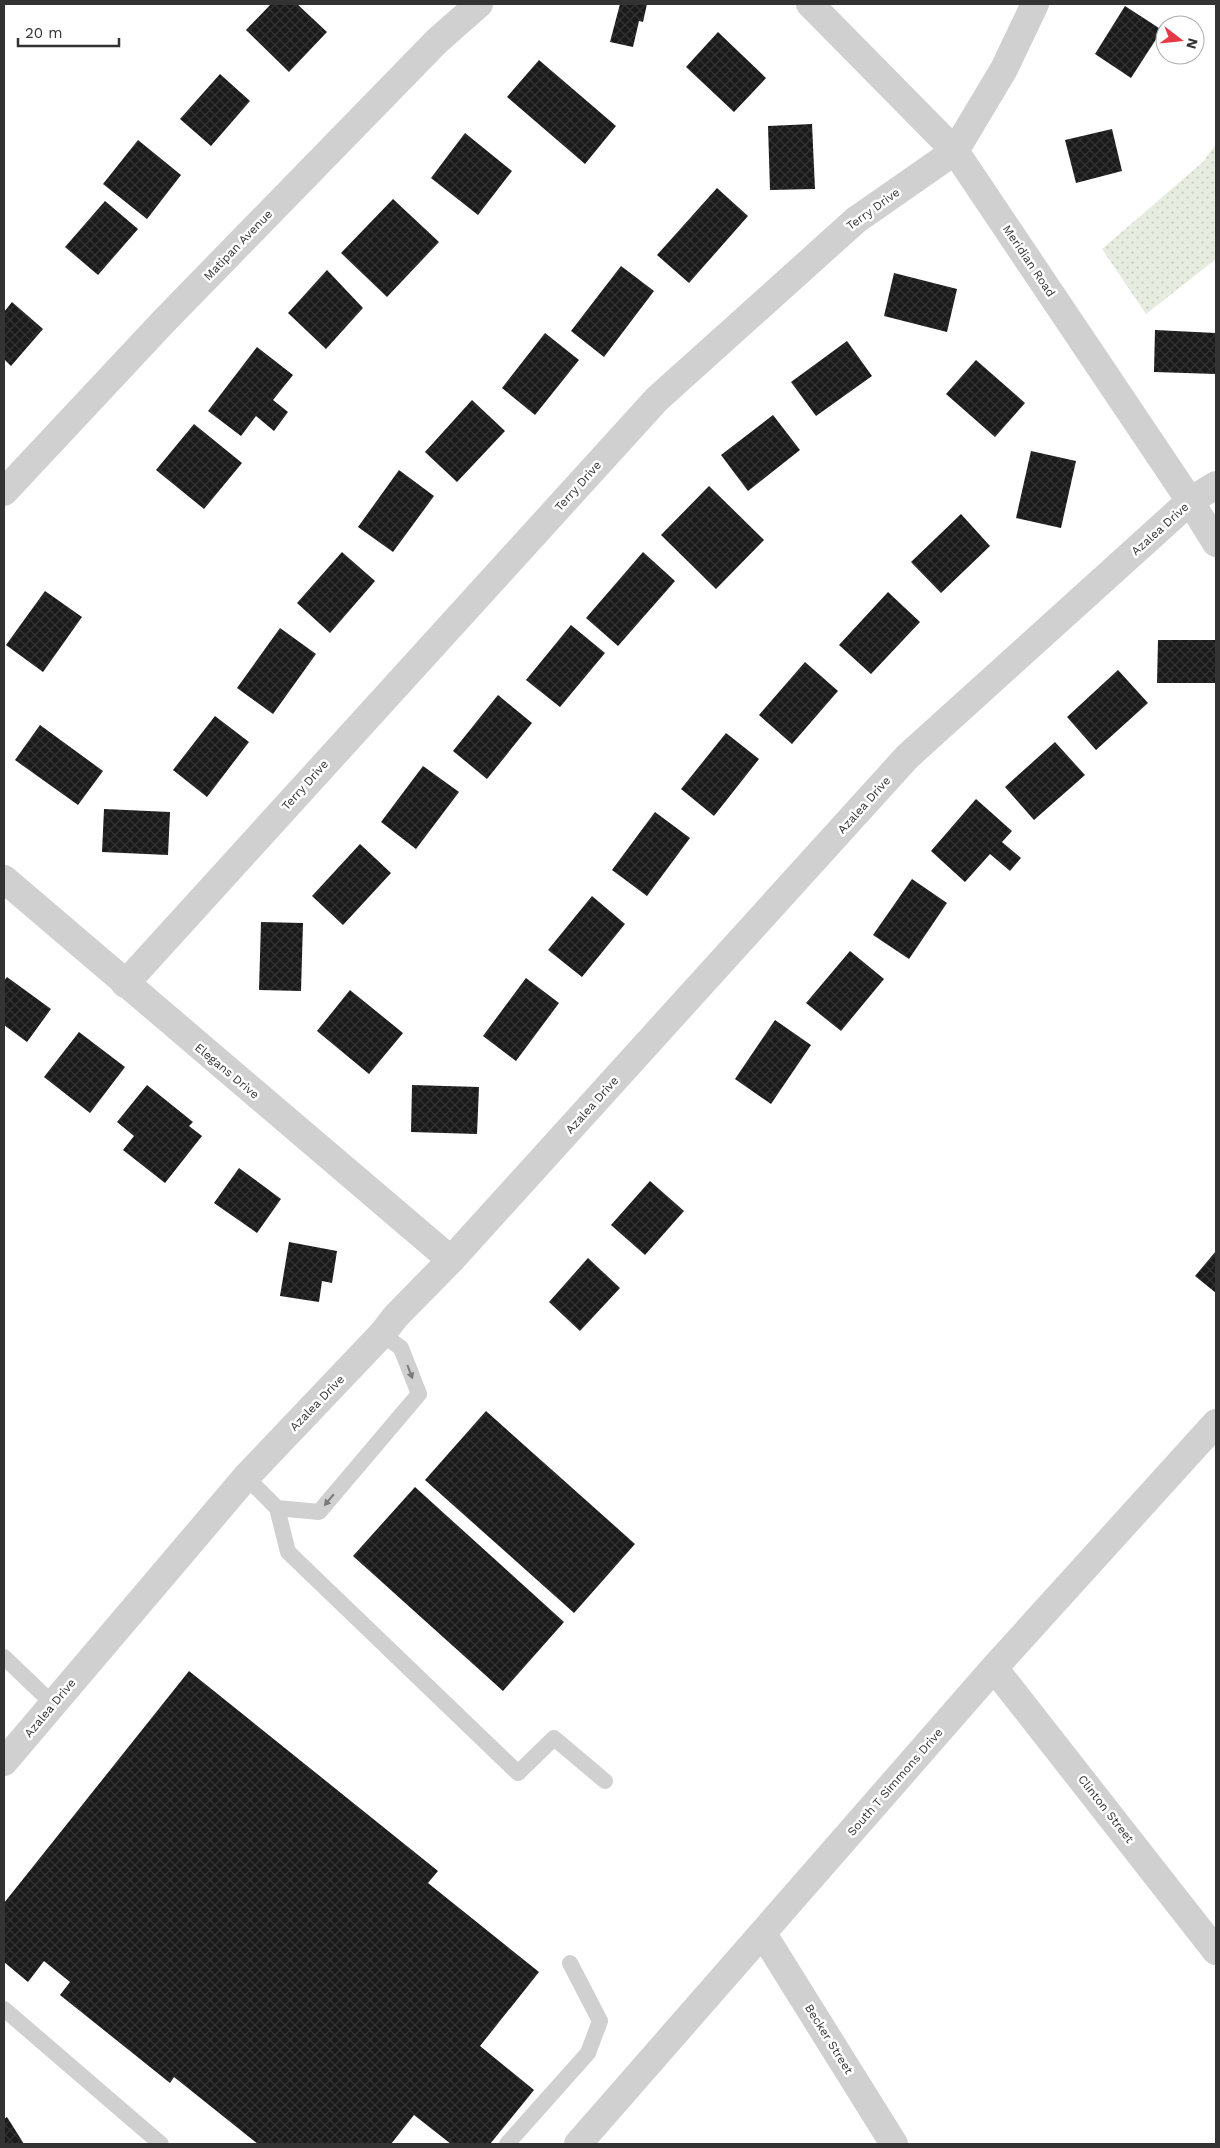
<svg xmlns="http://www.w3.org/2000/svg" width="1220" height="2148" font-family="'Work Sans',sans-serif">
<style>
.grass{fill:url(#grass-dots)}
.building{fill:url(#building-cross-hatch)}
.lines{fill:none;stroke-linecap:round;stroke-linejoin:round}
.service{stroke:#d0d0d0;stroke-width:16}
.minor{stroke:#d0d0d0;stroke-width:28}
.tertiary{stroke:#d0d0d0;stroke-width:28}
.oneway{fill:#7a7a7a}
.labels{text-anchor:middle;stroke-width:5;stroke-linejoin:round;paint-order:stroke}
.street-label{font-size:12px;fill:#333;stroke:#fff}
</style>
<defs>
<pattern id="grass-dots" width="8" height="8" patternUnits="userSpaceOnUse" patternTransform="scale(1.25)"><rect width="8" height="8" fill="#e6ecdf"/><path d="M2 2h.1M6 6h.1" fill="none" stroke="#c6cbc0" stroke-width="1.8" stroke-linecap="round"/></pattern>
<pattern id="building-cross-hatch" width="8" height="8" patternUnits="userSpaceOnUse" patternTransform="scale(1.25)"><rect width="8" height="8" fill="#1a1a1a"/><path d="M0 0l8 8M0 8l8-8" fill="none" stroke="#333"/></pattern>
</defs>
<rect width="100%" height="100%" fill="#fff"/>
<path class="grass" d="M1216 144V259L1146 314 1102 249 1203 162Z"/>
<path class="building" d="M271 4H297L327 32 289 72 246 30Z
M620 4H647L643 22 639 21 633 47 610 42Z
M1125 6 1162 30 1131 78 1095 54Z
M718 32 766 78 734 112 686 67Z
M539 60 616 126 585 164 507 97Z
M220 74 250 101 211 146 180 119Z
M812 124 815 189 770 190 768 126Z
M1112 129 1122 171 1076 183 1065 140Z
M465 133 512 171 478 215 431 178Z
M138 140 181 175 147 219 103 184Z
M717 188 748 216 689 283 657 255Z
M393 199 439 242 387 297 341 253Z
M105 201 138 229 98 275 65 247Z
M621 266 654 291 604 357 571 331Z
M327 270 363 308 326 349 288 313Z
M894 273 957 289 947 332 884 316Z
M12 302 43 329 11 366 4 359V312Z
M1155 330 1216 333V374L1154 372Z
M545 333 579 360 535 415 502 388Z
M847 341 872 376 816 416 791 382Z
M257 347 293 375 273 400 288 412 274 431 256 416 241 436 208 411Z
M976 360 1025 403 995 437 946 394Z
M472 400 505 431 457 482 425 452Z
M773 415 800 450 748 491 721 455Z
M194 424 242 463 204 509 156 470Z
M1031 451 1076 461 1061 528 1016 518Z
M399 470 434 496 393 552 358 527Z
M709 486 764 540 716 589 661 535Z
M961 514 990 546 941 593 911 562Z
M342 552 375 581 330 633 297 603Z
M643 552 675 581 618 646 586 618Z
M45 591 82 617 43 672 6 645Z
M888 592 920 622 871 674 839 645Z
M571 625 605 653 560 707 526 680Z
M280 628 316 654 273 714 237 688Z
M1158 640H1216V683H1157Z
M805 662 838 691 792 744 759 715Z
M1118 670 1148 703 1096 750 1067 717Z
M498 695 532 723 487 779 453 751Z
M215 716 249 742 207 797 173 770Z
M40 725 103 771 78 805 15 760Z
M726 733 759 759 714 816 681 789Z
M1055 742 1085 775 1034 820 1005 787Z
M423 766 459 792 416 849 381 822Z
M976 799 1012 831 1002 842 1021 858 1010 871 990 854 965 882 931 851Z
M104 809 170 812 168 855 102 852Z
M655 812 690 838 647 896 612 870Z
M360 844 391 873 343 925 312 896Z
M912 879 947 903 909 959 873 935Z
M592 896 625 924 582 977 548 950Z
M261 922 303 923 301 991 259 990Z
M850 951 884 979 841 1031 806 1003Z
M7 977 51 1009 27 1042 4 1025V981Z
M526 978 559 1003 516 1061 483 1036Z
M350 990 403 1033 369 1074 317 1031Z
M775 1020 811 1045 771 1104 735 1079Z
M79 1032 125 1067 90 1113 44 1077Z
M147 1085 193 1122 189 1126 202 1136 165 1183 123 1150 134 1136 117 1122Z
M412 1085 479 1087 477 1134 411 1132Z
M239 1168 281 1199 257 1233 214 1203Z
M650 1181 684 1211 645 1255 611 1225Z
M289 1242 337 1251 332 1283 322 1281 319 1302 280 1296Z
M1216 1251V1293L1195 1276Z
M588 1258 620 1288 580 1331 549 1302Z
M486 1411 635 1544 574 1613 425 1480Z
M415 1487 564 1622 503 1691 353 1556Z
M189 1671 438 1871 428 1883 539 1972 480 2046 534 2090 490 2144H451L414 2115 391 2144H258L174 2077 170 2083 60 1995 70 1982 44 1961 28 1982 4 1962V1903Z
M7 2117 24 2144H4V2119Z"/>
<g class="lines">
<path class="service" d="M246 1477 277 1508 288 1552 518 1773 554 1738 605 1781
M277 1508 319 1512 419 1394 401 1348 382 1334
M4 1657 53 1704
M4 2009 161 2144
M507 2144 588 2053 600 2021 570 1963"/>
<path class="minor" d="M810 4 955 151 1190 501 1216 543
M4 492 164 321 437 41 479 4
M4 879 451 1260
M125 984 657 399 856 220 955 151 1004 69 1035 4
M994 1668 1216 1951
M763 1934 894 2144
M578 2144 994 1668 1216 1423"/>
<path class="tertiary" d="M4 1762 246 1477 382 1334 396 1316 451 1260 907 757 1190 501 1216 485"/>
</g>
<defs><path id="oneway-solid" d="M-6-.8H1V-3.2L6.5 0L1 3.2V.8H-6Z" transform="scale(1.25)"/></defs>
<g class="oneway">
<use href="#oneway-solid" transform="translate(410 1372) rotate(69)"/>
<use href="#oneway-solid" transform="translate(329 1500) rotate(130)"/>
</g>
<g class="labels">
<g class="street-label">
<text transform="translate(873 209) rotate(-36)" y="4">Terry Drive</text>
<text transform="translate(238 245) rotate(-46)" y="4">Matipan Avenue</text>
<text transform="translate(1029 261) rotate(56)" y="4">Meridian Road</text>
<text transform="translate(578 486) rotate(-48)" y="4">Terry Drive</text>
<text transform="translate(1160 529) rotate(-42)" y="4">Azalea Drive</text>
<text transform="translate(305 785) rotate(-48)" y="4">Terry Drive</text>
<text transform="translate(864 805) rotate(-48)" y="4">Azalea Drive</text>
<text transform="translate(227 1071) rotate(40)" y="4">Elegans Drive</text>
<text transform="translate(592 1105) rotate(-48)" y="4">Azalea Drive</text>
<text transform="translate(317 1403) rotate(-46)" y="4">Azalea Drive</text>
<text transform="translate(50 1708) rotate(-50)" y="4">Azalea Drive</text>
<text transform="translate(895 1782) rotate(-49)" y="4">South T Simmons Drive</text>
<text transform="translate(1106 1809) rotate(52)" y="4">Clinton Street</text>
<text transform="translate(829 2039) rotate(58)" y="4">Becker Street</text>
</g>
</g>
<rect width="1220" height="2148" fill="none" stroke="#333333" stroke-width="10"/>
<g transform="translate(1180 40) rotate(106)"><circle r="24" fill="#ffffff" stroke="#adadad"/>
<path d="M0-4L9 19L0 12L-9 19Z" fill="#e63946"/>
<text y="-8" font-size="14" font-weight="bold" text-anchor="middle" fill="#333333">N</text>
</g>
<path d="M18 38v8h101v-8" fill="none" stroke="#333333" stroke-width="2.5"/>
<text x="25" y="38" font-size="15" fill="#333333" stroke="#ffffff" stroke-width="4" paint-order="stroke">20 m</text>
</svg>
